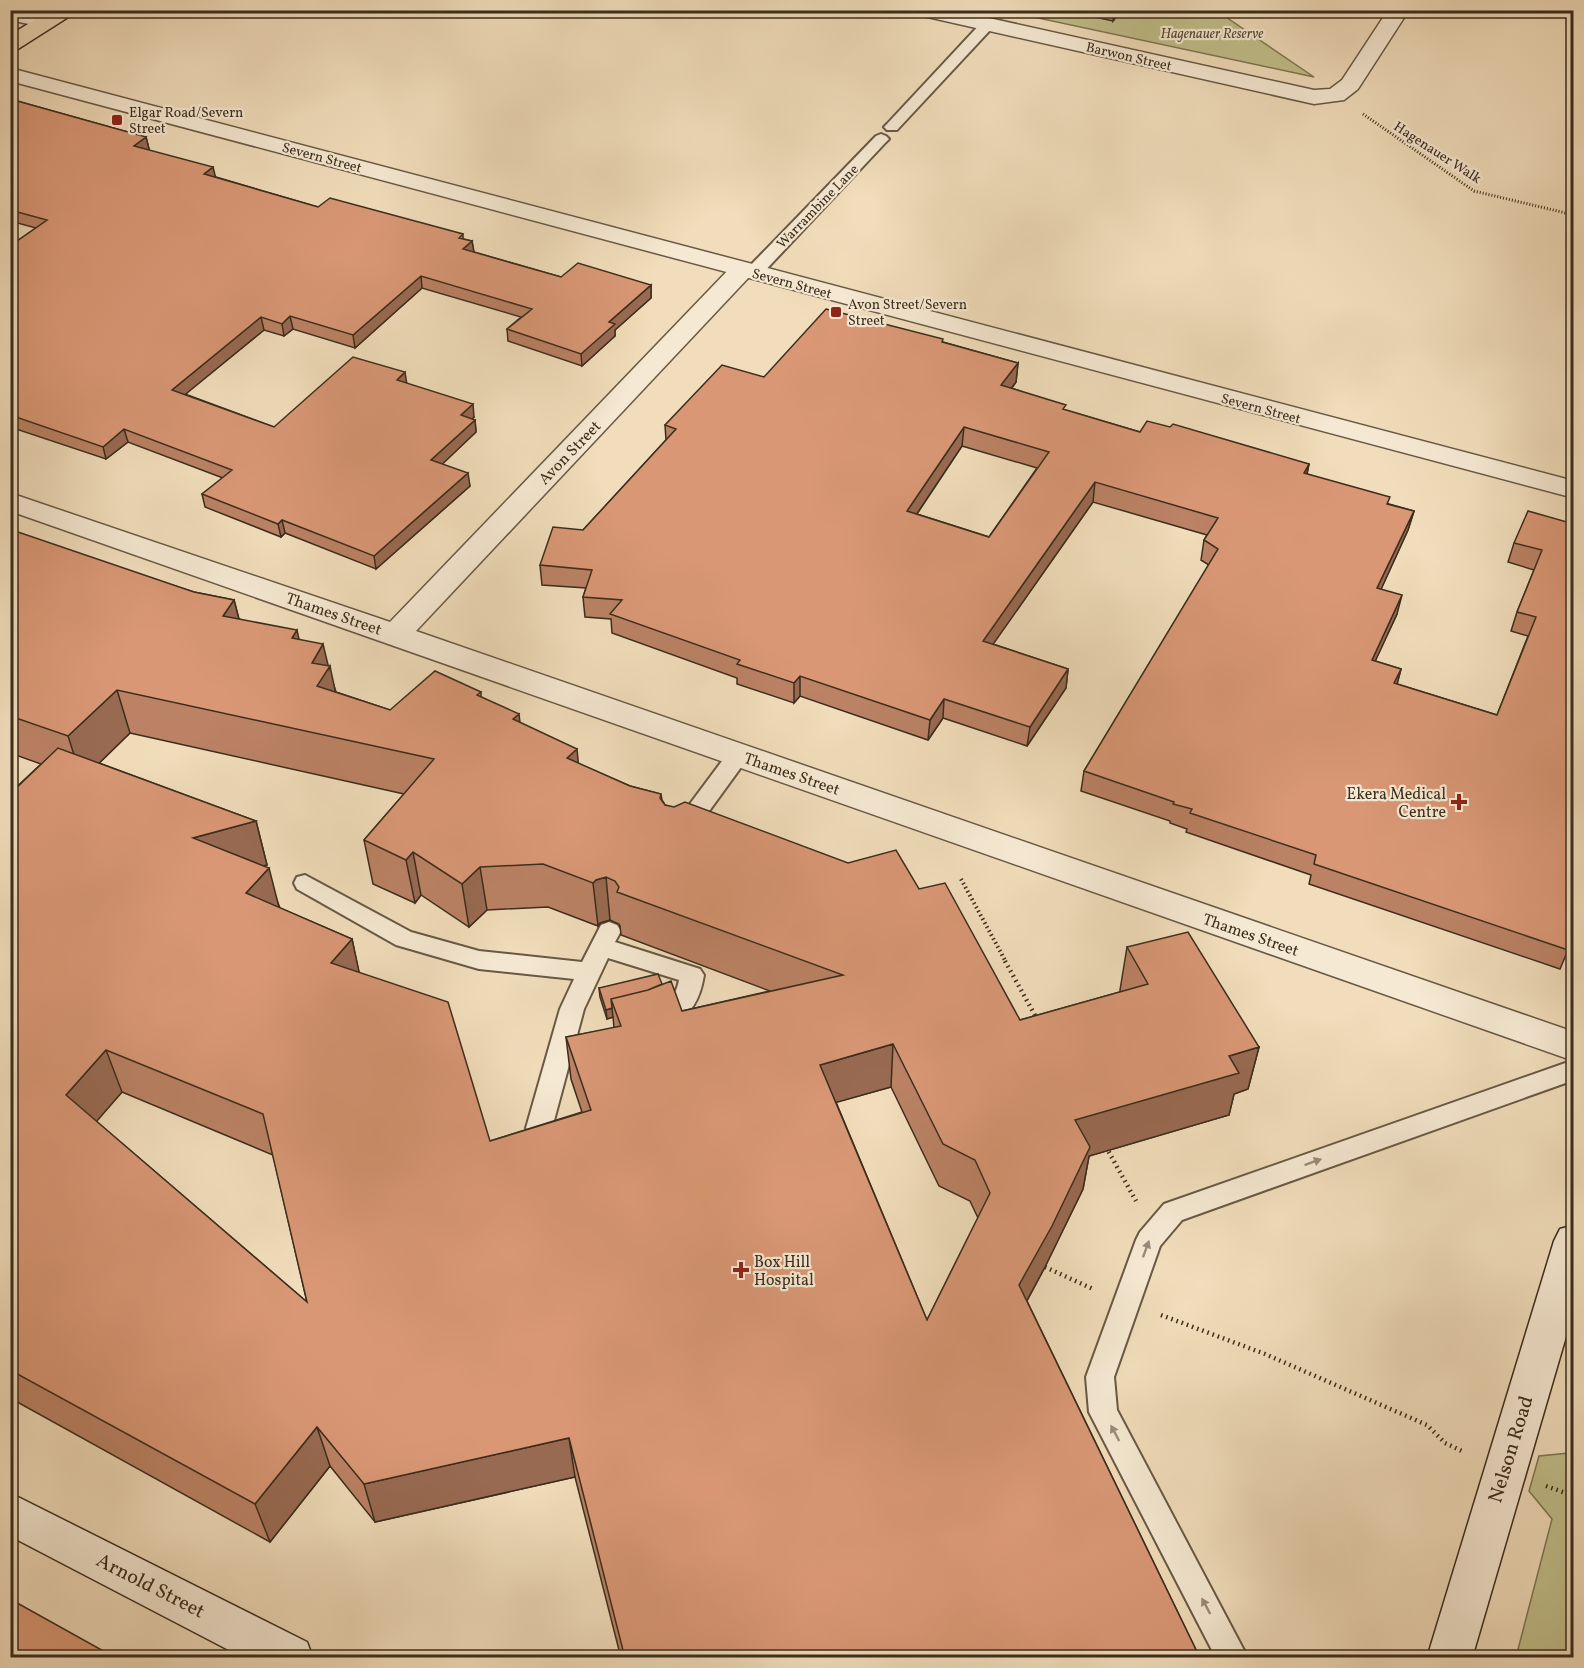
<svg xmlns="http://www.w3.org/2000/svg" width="1584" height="1668" font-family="Vollkorn,serif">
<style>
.green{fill:#c1bf8b;stroke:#7e7654;stroke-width:1.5}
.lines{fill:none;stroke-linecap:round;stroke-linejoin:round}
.service-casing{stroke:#685944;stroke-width:4}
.minor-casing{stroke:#685944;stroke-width:3}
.tertiary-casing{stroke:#685944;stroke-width:3}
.secondary-casing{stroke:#3b2d1c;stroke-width:3}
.primary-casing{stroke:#3b2d1c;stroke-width:3}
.path-far2{stroke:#3b2d1c;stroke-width:3;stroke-dasharray:1 2;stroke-linecap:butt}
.path-far1{stroke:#3b2d1c;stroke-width:4;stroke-dasharray:1.5 3;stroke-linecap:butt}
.path{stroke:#3b2d1c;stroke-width:4.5;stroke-dasharray:1.5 4;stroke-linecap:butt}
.service{fill:#f6e9d3;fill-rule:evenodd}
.minor{fill:#f6e9d3;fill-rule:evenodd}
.tertiary{fill:#f6e9d3;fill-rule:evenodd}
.secondary{fill:#f6e9d3;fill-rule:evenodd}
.primary{fill:#f1ddbb;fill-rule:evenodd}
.wall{fill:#bb8265;stroke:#3b2d1c;stroke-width:1.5;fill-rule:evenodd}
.shaded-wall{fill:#986a52;stroke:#3b2d1c;stroke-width:1.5}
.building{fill:#d99775;stroke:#3b2d1c;stroke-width:1.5;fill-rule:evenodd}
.oneway{fill:#988b78}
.poi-dot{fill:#8f2418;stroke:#f6e9d3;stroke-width:2}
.labels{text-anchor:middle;stroke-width:4.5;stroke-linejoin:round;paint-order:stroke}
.far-park-label{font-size:14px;font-style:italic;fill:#564a32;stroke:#f6e9d3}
.far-street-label{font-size:14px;fill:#3b2d1c;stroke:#f6e9d3}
.far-poi-label{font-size:14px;fill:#3b2d1c;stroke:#f6e9d3;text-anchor:start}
.street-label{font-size:16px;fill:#3b2d1c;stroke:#f6e9d3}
.poi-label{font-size:16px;fill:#3b2d1c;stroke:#f6e9d3;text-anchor:end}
.near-street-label{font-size:20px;fill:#3b2d1c;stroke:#f6e9d3}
</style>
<rect width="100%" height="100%" fill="#f1ddbb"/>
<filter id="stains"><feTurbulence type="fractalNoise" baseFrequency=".00333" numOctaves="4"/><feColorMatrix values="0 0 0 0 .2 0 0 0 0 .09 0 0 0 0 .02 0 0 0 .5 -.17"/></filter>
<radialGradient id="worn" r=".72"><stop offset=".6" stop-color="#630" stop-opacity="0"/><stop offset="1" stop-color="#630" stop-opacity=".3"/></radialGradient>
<path class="green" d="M1006 11H1217L1314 77Z
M1573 1436V1657H1516L1552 1519 1529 1491 1539 1456 1569 1453Z"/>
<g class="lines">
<g class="service-casing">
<path id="service" d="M988 20 995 24 993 27 897 130H887L884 127 887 124 983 21Z
M881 134 886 136 889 139 886 142 759 277H747L745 273 747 269 876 136Z
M739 746 747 749 750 754 747 759 691 836 683 838 675 836 672 830 675 824 731 749Z
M305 875 411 932 479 951 582 962 601 925 609 922 617 925 621 931 615 942 700 969 704 975C700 999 692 1016 668 1024 659 1027 654 1029 644 1026L641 1019 644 1012C664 1006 675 1001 679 980L608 958 584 1009 552 1128 548 1135 539 1138 530 1135 526 1128 560 1009 574 979 479 969 396 945 297 889 294 883 297 877Z
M1574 1060V1080L1182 1220 1160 1246 1114 1377 1117 1410 1248 1658H1216L1089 1412 1086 1377 1136 1240 1140 1232 1164 1204Z"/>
</g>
<g class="minor-casing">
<path id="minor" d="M10 10H23L54 18 57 22 54 26 47 28 10 20Z
M913 10H953L1314 90 1330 89 1342 80 1388 10H1409L1358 89 1344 100 1314 104 923 16 916 14Z
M742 263 751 265 754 270 751 275 416 631 1574 1032V1061L10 511V493L390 622 733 265Z"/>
</g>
<g class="tertiary-casing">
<path id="tertiary" d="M10 68 1574 481V498L10 81Z"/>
</g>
<g class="secondary-casing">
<path id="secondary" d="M1574 1225V1309L1472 1658H1427L1554 1241 1560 1229Z
M10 1493 307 1642 313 1658H244L10 1536Z"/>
</g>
<g class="primary-casing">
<path id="primary" d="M51 10H76L73 14 18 49 10 50V35Z"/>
</g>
<path class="path-far2" d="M1363 114 1474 191 1574 215"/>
<path class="path-far1" d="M961 879 1006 962"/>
<path class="path" d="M1005 961 1037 1019
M1106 1147 1136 1201
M1045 1267 1093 1289
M1161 1315 1265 1354 1427 1425 1445 1443 1464 1452
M1546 1486 1574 1496"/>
<use href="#service" class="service"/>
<use href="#minor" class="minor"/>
<use href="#tertiary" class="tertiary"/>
<use href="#secondary" class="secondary"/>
<use href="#primary" class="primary"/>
</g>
<path class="wall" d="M1062 10H1122L1113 21Z
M10 99 146 137 149 149 148 150 216 177 318 207 463 234V239L472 241 474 252 561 277 651 285V298L615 330V336L582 366 508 341 507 329 521 317 422 288 355 348 293 329 284 336 264 330 185 394 274 427 407 384 474 417 472 419 475 420 476 432 442 464 470 486 376 569 285 533 281 537 205 507 202 494 223 478 128 442 106 459 10 427V246L36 228 10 221Z
M943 342 1018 363 1016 382 1012 388 1065 410 1140 432 1309 464 1307 474 1389 504 1414 511 1408 530 1381 589 1397 614 1375 661 1401 669 1397 684 1497 715 1528 636 1511 631 1517 612 1534 570 1508 562 1514 543 1574 524 1568 950 1560 969 1309 884 1311 875 1186 832 1187 829 1170 823V821L1081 791 1084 771 1209 565 1201 560 1204 540 1207 535 1093 502 993 644 1068 669 1066 688 1027 746 943 718 928 740 800 696 794 703 737 684V678L612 633 611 619 585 617 583 597 586 588 542 585 540 565 583 530 666 440 665 425 764 377ZM962 446 1037 468 989 537 917 514Z
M10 535 194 592 234 600 239 619 299 639 328 666 336 692 390 710 481 692V697L579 764 630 786 661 794 662 800 665 805 919 889 1020 1020 1120 992V990L1127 947 1259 1047 1248 1089 1234 1094 1229 1115 1089 1156 1083 1189 1045 1267 1027 1301 1200 1658H621L575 1477 375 1522 330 1466 270 1542 10 1398V793L41 764 10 753ZM130 733 404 794 364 840 373 884 415 903 421 895 469 927 487 910 548 907 598 926 600 923 610 920 619 924 620 926 621 935 770 991 682 1011 662 984 599 988 600 997 607 1019 613 1017 614 1028 566 1037 571 1079 582 1112 490 1141 359 973 352 939 280 908 263 865H267L256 821 99 763ZM891 1087 939 1186 970 1201 978 1218 927 1320 836 1102ZM122 1092 273 1155 307 1302 96 1121Z"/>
<path class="shaded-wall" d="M1114 10H1122L1113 21Z
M146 137 149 149 137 158 134 146Z
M213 167 216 179 204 174Z
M472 241 474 253 463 249Z
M421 276 422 288 355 348 353 335Z
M651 285V298L615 330V336L582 366 581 354 609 322Z
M290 316 293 329 284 336 282 324Z
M261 317 264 330 176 402 172 390Z
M1018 363 1016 382 999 404 1001 385Z
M405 372 407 385 397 380Z
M473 404 474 417 462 428 461 415Z
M475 420 476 432 433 473 431 460Z
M964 427 962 446 906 530 907 511Z
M124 429 128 442 106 459 103 447Z
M1309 464 1305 483 1304 473Z
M468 473 470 486 376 569 374 556Z
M1095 482 1093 502 982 660 983 641Z
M1414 511 1408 530 1373 607 1377 588Z
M282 520 285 533 281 537 278 524Z
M1402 595 1397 614 1367 679 1372 660Z
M234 600 245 643 223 616Z
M297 630 306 673 292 638Z
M323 644 329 669 330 666 339 709 326 729 312 663Z
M1068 669 1066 688 1027 746 1030 727Z
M1401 669 1396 688 1394 683Z
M800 676V696L794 703V683Z
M117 690 130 733 82 780 68 736Z
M944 699 943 718 928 740 930 720Z
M519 714 524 757 513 719Z
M577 749 581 792 567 758Z
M256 821 267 865 205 881 193 838Z
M413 852 421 895 415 903 406 860Z
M480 867 487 910 469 927 462 884Z
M269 868 280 911 246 893Z
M606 877 610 920 600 923 598 926 593 883 596 880Z
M352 939 361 981 331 963Z
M612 1008 613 1017 607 1019 606 1010Z
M893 1044 891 1087 820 1107V1065Z
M1259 1047 1248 1089 1234 1094 1229 1115 1089 1156 1083 1189 1045 1267 1013 1326 1019 1285 1075 1120 1229 1056Z
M106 1050 122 1092 83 1137 66 1095Z
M317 1427 330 1466 270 1542 255 1504Z
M569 1438 575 1477 375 1522 364 1484Z"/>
<path class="building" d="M10 99 146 137 134 146 213 167 204 174 318 207 330 198 463 234 459 238 472 241 463 249 561 277 578 263 651 285 609 322 615 324 581 354 507 329 532 309 421 276 353 335 290 316 282 324 261 317 172 390 274 427 353 357 405 372 397 380 473 404 461 415 475 420 431 460 468 473 374 556 282 520 278 524 202 494 232 470 124 429 103 447 10 415V246L47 220 10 210Z
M826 309 943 339 942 342 1018 363 1001 385 1066 405 1063 409 1140 432 1147 421 1170 427 1173 424 1309 464 1304 473 1390 497 1387 504 1414 511 1377 588 1402 595 1372 660 1401 669 1394 683 1497 715 1536 617 1517 612 1542 550 1514 543 1528 511 1574 524V933L1568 950 1314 864 1316 855 1190 813 1192 809 1173 804 1174 802 1084 771 1218 549 1204 540 1218 518 1095 482 983 641 1068 669 1030 727 944 699 930 720 800 676 794 683 737 664 740 660 610 614 622 600 583 597 592 570 540 565 553 527 583 530 676 429 665 425 722 365 764 377ZM964 427 1049 452 989 537 907 511Z
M15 531 194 592 234 600 223 616 297 630 292 638 323 644 312 663 330 666 317 686 390 710 435 671 481 692 477 695 519 714 513 719 577 749 567 758 630 786 661 794 660 798 665 805 674 807 685 802 848 863 896 850 919 889 945 883 1020 1020 1148 984 1127 947 1188 932 1259 1047 1229 1056 1239 1073 1075 1120 1090 1147 1052 1226 1019 1285 1200 1658H625L569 1438 364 1484 317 1427 255 1504 10 1370V794L58 748 256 821 193 838 269 868 246 893 352 939 331 963 448 1002 490 1141 591 1110 566 1037 621 1026 611 999 648 990 671 981 682 1011 843 975 617 892 619 887 615 881 606 877 596 880 593 883 543 864 480 867 462 884 413 852 406 860 364 840 434 759 117 690 68 736 10 716V535ZM893 1044 943 1144 975 1160 990 1193 927 1320 820 1065ZM106 1050 263 1114 307 1302 66 1095Z
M658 974 662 984 648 990 611 999 612 1008 606 1010 599 988Z
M10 1599 116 1658H10Z"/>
<defs><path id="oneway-solid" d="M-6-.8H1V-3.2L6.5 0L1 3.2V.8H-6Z" transform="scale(1.5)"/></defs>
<g class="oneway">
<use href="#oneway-solid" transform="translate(1313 1162) rotate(-20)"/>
<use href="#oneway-solid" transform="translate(1146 1249) rotate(-70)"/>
<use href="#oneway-solid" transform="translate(1115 1433) rotate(-118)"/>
<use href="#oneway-solid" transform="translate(1206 1606) rotate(-118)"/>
</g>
<g class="poi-dot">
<rect x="111" y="114" width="12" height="12" rx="3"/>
<rect x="830" y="306" width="12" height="12" rx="3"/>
<path d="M1456 793h6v6h6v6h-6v6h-6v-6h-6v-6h6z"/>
<path d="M738 1261h6v6h6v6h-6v6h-6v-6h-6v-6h6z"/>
</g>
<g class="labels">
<g class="far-park-label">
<text x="1212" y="38">Hagenauer Reserve</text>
</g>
<g class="far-street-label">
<text transform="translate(1129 56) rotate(13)" y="5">Barwon Street</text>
<text transform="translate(1438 152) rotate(33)" y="5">Hagenauer Walk</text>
<text transform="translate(322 157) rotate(15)" y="5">Severn Street</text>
<text transform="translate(817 206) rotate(-46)" y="5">Warrambine Lane</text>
<text transform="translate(792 283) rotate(15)" y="5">Severn Street</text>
<text transform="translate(1261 408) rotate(15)" y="5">Severn Street</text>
</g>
<g class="far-poi-label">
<text x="129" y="117">Elgar Road/Severn<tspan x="129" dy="16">Street</tspan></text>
<text x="848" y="309">Avon Street/Severn<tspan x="848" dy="16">Street</tspan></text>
</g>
<g class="street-label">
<text transform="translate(569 452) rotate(-46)" y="6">Avon Street</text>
<text transform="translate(334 613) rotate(19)" y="6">Thames Street</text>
<text transform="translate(792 773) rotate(19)" y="6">Thames Street</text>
<text transform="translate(1251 934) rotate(19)" y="6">Thames Street</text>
</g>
<g class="poi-label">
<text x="1446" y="799">Ekera Medical<tspan x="1446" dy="18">Centre</tspan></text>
<text x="754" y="1267" text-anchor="start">Box Hill<tspan x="754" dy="18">Hospital</tspan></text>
</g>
<g class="near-street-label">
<text transform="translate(1510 1449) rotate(-73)" y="7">Nelson Road</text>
<text transform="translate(151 1585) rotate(27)" y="7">Arnold Street</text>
</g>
</g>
<rect width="1584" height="1668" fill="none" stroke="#f1ddbb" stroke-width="36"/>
<rect x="12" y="12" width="1560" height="1644" fill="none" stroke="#3b2d1c" stroke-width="3"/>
<rect x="18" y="18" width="1548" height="1632" fill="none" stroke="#3b2d1c" stroke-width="1.5"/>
<rect width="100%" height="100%" filter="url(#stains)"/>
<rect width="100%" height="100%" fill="url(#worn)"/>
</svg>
